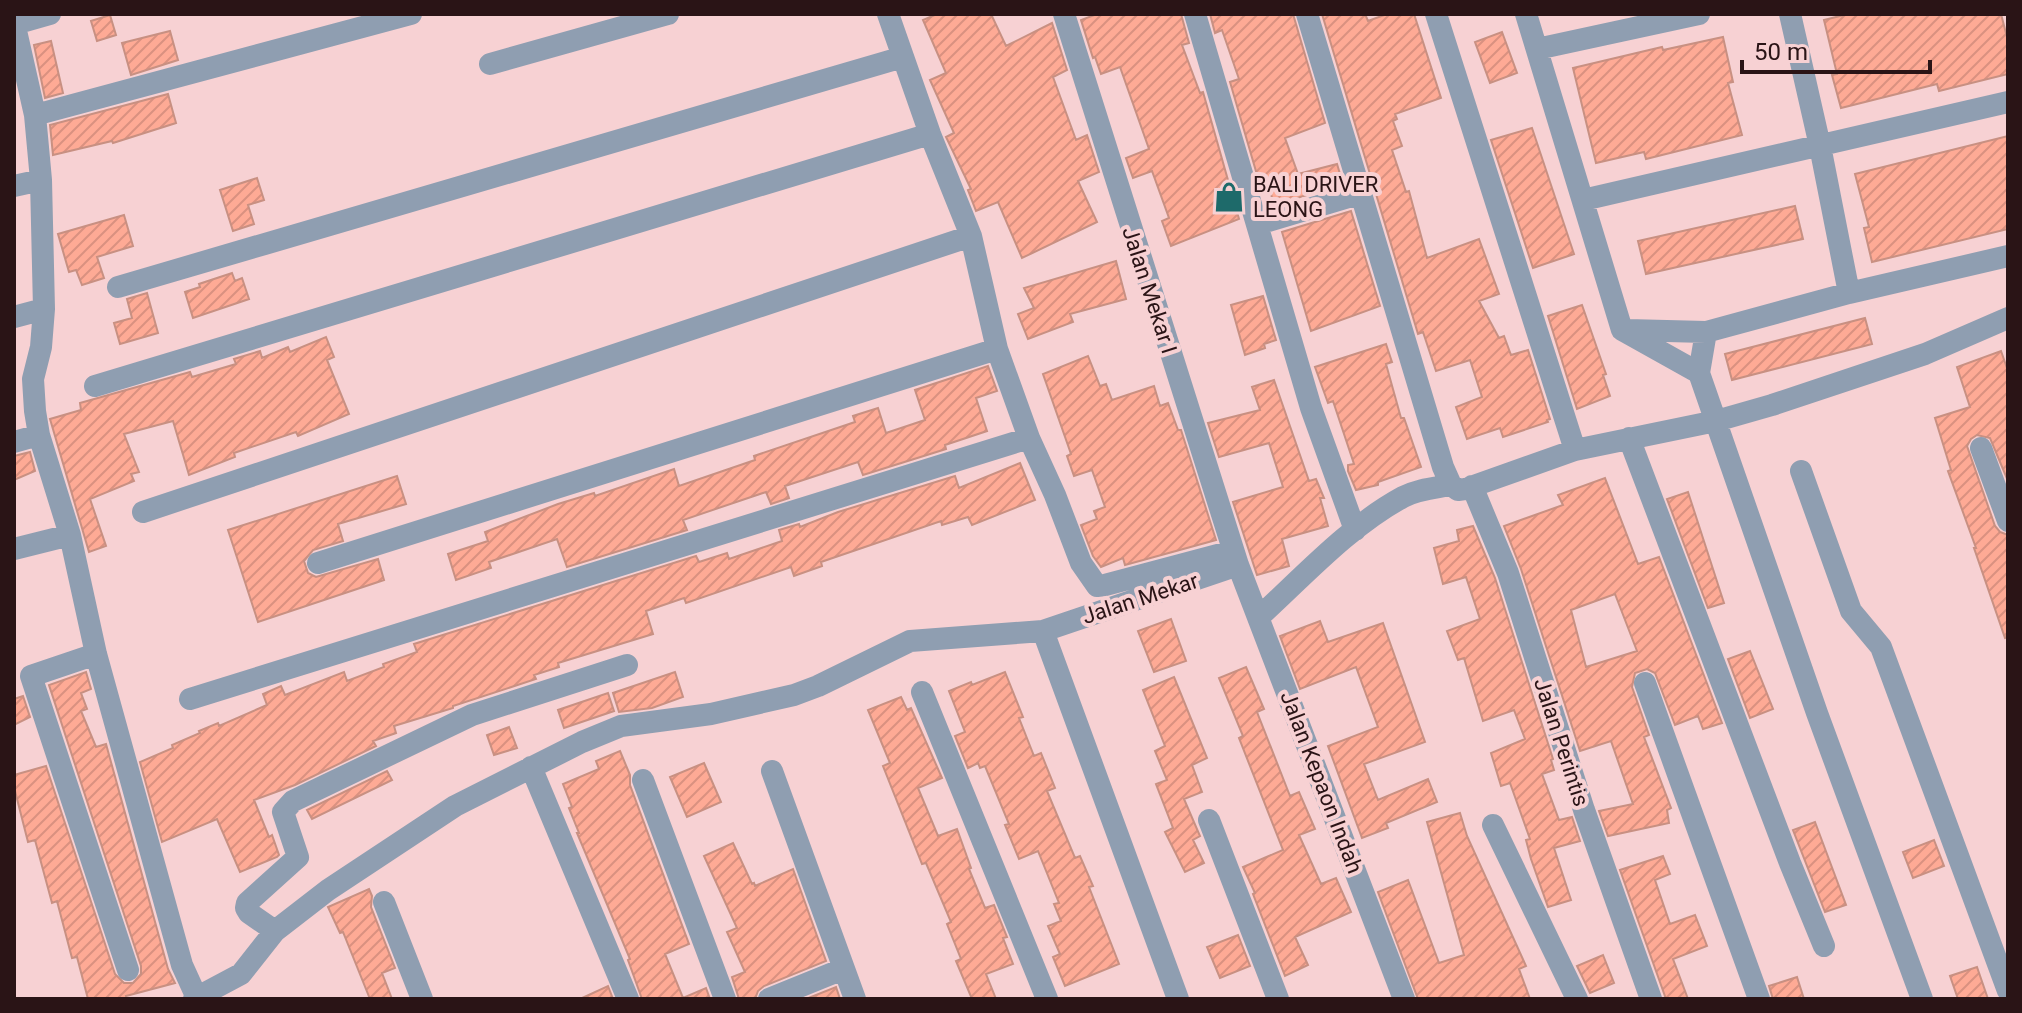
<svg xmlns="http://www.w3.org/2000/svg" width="2022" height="1013" font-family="Roboto,sans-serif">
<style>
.building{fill:url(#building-hatch);stroke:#c89082;stroke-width:2;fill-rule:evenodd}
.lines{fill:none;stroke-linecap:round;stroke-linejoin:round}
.minor{stroke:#8f9eb1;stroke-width:22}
.labels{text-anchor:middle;stroke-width:8;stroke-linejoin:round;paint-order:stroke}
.poi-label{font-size:22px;fill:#2a1416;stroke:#f7d1d3;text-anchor:start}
.street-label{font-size:22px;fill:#2a1416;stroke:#f7d1d3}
</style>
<defs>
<pattern id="building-hatch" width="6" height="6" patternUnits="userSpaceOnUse" patternTransform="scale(2)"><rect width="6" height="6" fill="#feaa95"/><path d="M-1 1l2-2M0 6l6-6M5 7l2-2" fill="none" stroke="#da9180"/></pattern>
</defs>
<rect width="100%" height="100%" fill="#f7d1d3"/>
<path class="building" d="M937 14H991L1006 46 1052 23 1067 70 1053 77 1076 140 1087 135 1099 172 1078 181 1097 222 1022 258 998 202 976 211 968 190 971 189 946 137 954 133 930 80 946 73 923 20Z
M1097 14H1181L1189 43 1182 45 1200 93 1203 92 1239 219 1171 246 1162 221 1169 218 1152 171 1133 178 1126 158 1149 149 1120 67 1101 74 1095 57 1093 58 1081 20Z
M1210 14H1293L1325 123 1285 138 1298 174 1337 164 1343 184 1274 205 1268 183 1260 185 1230 82 1239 79 1222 30 1215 33Z
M1322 14H1365L1368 21 1387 14H1414L1441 98 1395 114 1397 119 1393 121 1402 146 1392 150 1406 192 1409 191 1427 258 1479 239 1499 294 1479 301 1499 338 1504 336 1511 355 1528 350 1550 419 1547 420 1548 422 1503 437 1500 428 1467 439 1456 407 1482 397 1470 360 1436 371 1423 332 1418 334Z
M1848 14H2001L2008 41V74L1939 91 1937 84 1841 108 1832 75 1837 74 1824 20Z
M110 15 116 35 97 41 91 21Z
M170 31 178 60 131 75 122 43Z
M1502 32 1517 73 1490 83 1475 42Z
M1723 37 1733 82 1728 83 1742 135 1646 159 1644 152 1596 163 1573 68 1662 47 1663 50Z
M51 41 63 93 45 98 34 45Z
M168 94 176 123 113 143 112 141 53 155 50 125Z
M1532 128 1574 254 1533 268 1491 140Z
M2008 136V229L1872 262 1864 228 1869 227 1855 174Z
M257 178 264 200 248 205 254 224 233 231 220 190Z
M1795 206 1803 239 1646 274 1638 241Z
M1351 211 1380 306 1311 331 1282 232Z
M124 215 133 246 97 257 104 278 82 285 76 270 69 272 58 234Z
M1116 261 1126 299 1070 314 1073 322 1028 339 1018 314 1034 308 1024 288Z
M232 273 235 281 242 278 249 299 193 318 185 292 200 287 199 284Z
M147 293 158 333 120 344 114 323 132 318 127 299Z
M1263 296 1276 340 1264 344 1265 348 1245 355 1231 305Z
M1582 305 1606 374 1603 375 1610 396 1577 409 1548 316Z
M1865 318 1872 344 1732 380 1725 354Z
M326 337 334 357 327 360 349 414 298 436 296 432 234 453 235 457 189 475 173 421 124 434 139 472 131 474 134 481 90 499 106 546 89 552 50 419 81 410 80 403 190 372 192 377 236 364 234 359 260 351 262 358 288 347 290 352Z
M1386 344 1392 362 1386 364 1401 418H1404L1421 467 1378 482V485L1356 490 1348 471V465L1354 464 1333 401 1328 403 1315 367Z
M2001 351 2008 371V481L1990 438 1977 435 1971 439 1967 446 1995 526 2000 532 2008 535V637L2005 638 1974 548H1976L1948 471 1951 470 1935 418 1970 407 1957 367Z
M1088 356 1100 386 1106 384 1112 400 1154 386 1160 406 1168 403 1178 430H1181L1216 540 1125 565 1123 558 1101 567 1093 556 1081 525 1097 519 1094 511 1105 507 1092 470 1074 476 1067 456 1071 454 1043 374Z
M988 366 997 391 976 398 987 431 945 445 946 449 863 475 858 462 785 486 789 498 771 504 766 492 683 520 687 530 567 567 557 539 489 562 491 568 456 580 448 554 488 541 485 532 558 504 594 493 595 496 674 469 679 486 755 460 754 456 855 422 853 416 878 408 886 433 925 420 915 390Z
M1274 380 1309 481 1316 479 1324 498H1320L1328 526 1282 539 1289 566 1257 575 1233 502 1283 487 1269 443 1219 457 1208 423 1260 410 1252 387Z
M30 452 35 471 14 480V456Z
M1020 463 1035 500 972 525 968 517 942 525 941 521 821 562 822 566 794 576 791 567 686 603 684 598 646 611 653 634 558 663 559 667 534 675 536 679 453 706V708L394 726 396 733 373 741 376 746 295 785 254 800 269 837 272 835 279 855 277 857 240 872 217 819 162 842 140 762 173 748 172 745 200 733 199 731 218 723 219 726 267 705 263 694 281 686 285 695 344 672 347 681 384 667 383 664 417 652 414 644 696 556 699 562 727 553 729 559 782 541 779 530 799 524 800 527 838 512 955 476 959 488Z
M397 476 406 504 338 524 343 541 313 550 304 561 308 573 316 577 378 559 384 580 258 622 228 530Z
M1605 478 1638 564 1659 557 1722 723 1703 729 1698 716 1675 725 1655 673 1647 669 1635 673 1632 687 1649 735 1644 737 1671 808 1667 810 1669 823 1608 836 1599 811 1633 804 1611 741 1580 751 1521 569 1504 526 1563 505 1558 495ZM1615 594 1637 651 1586 667 1571 610Z
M1688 492 1724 603 1708 608 1667 499Z
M1473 526 1495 578 1553 759 1551 760 1554 770 1542 774 1559 820 1572 817 1580 841 1554 848 1571 900 1548 907 1531 859 1526 840 1530 839 1510 783 1501 786 1491 753 1525 739 1514 710 1483 721 1464 658 1458 660 1447 631 1480 619 1466 577 1443 584 1434 548 1459 541 1457 530Z
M1171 619 1186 661 1154 672 1138 631Z
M1320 621 1328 642 1383 623 1425 742 1364 764 1378 800 1428 779 1437 802 1386 823 1388 828 1362 838 1328 746 1378 727 1356 667 1300 689 1280 636Z
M1750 651 1773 709 1750 718 1728 659Z
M1246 667 1264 709 1257 712 1290 796 1299 792 1315 829 1299 835 1321 884 1336 878 1351 912 1295 937 1308 965 1285 976 1253 894 1255 893 1243 867 1283 850 1239 738 1243 736 1219 678Z
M86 672 91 689 81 693 87 709 81 711 96 747 106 744 168 969 175 983 126 996 127 999H88L77 957 72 958 57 901 52 903 35 840 28 842 14 787V775L46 766 115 974 124 983H133L141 974V966L49 685Z
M675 672 683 697 652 708 619 712 613 693Z
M1005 672 1023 717 1019 718 1034 756 1041 753 1055 788 1047 791 1075 858 1080 856 1093 886 1089 887 1119 964 1065 986 1053 957 1060 954 1048 926 1061 921 1054 904 1059 903 1038 851 1019 859 1005 825 1009 824 985 766 980 768 978 763 968 768 955 736 965 732 949 691 971 682 972 685Z
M1174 677 1207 758 1192 765 1202 792 1184 799 1200 836 1193 840 1204 863 1185 872 1165 832 1173 828 1156 784 1167 780 1155 751 1165 746 1143 690Z
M608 693 614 711 564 728 558 710Z
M23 696 30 717 14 725V699Z
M901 697 907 710 911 708 942 778 918 788 938 836 957 829 971 868 969 869 985 908 994 905 1007 937 1003 938 1013 964 986 974 996 999H972L956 961 961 959 947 924 951 922 926 863 922 864 883 766 890 763 868 710Z
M509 727 517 748 494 755 487 735Z
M620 751 630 775V785L689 944 665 954 683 998 706 988 710 999H642L628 960 630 959 577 833H579L569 808 572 807 563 784 599 769 596 761Z
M704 763 721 802 687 817 670 777Z
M387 771 392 780 312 819 307 810Z
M1460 813 1467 836 1526 966 1519 969 1530 999H1418L1378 892 1408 880 1439 963 1464 955 1427 822Z
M1815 822 1846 905 1825 912 1793 830Z
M1934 840 1944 866 1913 878 1903 852Z
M733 843 752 884 754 883 755 886 793 869 826 961 764 986 758 991 755 999H739L732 977 745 972 727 932 737 928 704 856Z
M1663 856 1670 874 1655 880 1670 924 1695 915 1707 946 1673 959 1688 999H1666L1620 870Z
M369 889 372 896 371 907 395 968 382 973 392 999H370L343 932 340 933 328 907Z
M1238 935 1250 966 1220 978 1207 947Z
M1603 955 1614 983 1590 993 1577 966Z
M1977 967 1988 999H1958L1950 976Z
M1797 977 1804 999H1773L1769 986Z
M608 986 613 999H580Z
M836 987 840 999H806Z"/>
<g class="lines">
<path class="minor" d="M888 14 930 134 971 236 997 349 1029 438 1055 495 1081 563 1097 586 1105 585 1233 551
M1064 14 1238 565 1404 999
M1195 14 1311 408 1355 530
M1307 14 1443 467 1451 485
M1436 14 1575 450
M1526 14 1622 330 1699 373 1817 713 1922 999
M1790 14 1820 146 1849 293 2008 256
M14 22 35 115 41 180 44 309 41 347 33 379 35 411 39 435 70 535 96 654 182 965 197 998
M15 24 50 14
M1537 49 1699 14
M490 64 668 14
M35 115 411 14
M14 186 41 180
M1583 200 2008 102
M1258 224 1362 193
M118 287 903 57
M14 317 44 309
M1627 330 1706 332
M1699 373 1706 332 1849 293
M95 386 930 134
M1629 438 1790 863 1824 946
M14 442 39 435
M1981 448 2008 521
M1801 471 1851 611 1881 647 2008 991
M1472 486 1508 573 1584 810 1651 999
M143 512 971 236
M14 549 70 535
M318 563 997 349
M1259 617C1304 576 1348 527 1403 497 1418 489 1435 488 1451 485L1458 490 1465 489 1575 450 1716 421 1772 405 1925 354 2008 318
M1043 631 1178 999
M96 654 31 676 128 970
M1645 683 1759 999
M922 692 1047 999
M190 699 1029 438
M531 767 628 999
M772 771 855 999
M643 780 725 999
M1209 820 1278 999
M1493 825 1577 999
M384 902 422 999
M275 931 249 913 246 908 247 903 298 857 283 812 293 801 472 715 627 665
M194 999 241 974 275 931 328 890 455 806 582 742 621 726 711 714 794 695 818 686 910 641 1043 631 1238 565
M769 999 843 969"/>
</g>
<defs>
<g id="shop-bare" transform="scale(2.4)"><path d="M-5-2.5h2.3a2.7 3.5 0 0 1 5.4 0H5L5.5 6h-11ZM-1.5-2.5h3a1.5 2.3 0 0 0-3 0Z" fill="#1e6a6a" stroke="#f7d1d3" stroke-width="2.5" paint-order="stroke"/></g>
</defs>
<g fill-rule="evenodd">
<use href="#shop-bare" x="1229" y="197"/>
</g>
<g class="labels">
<g class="poi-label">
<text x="1253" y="192">BALI DRIVER<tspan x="1253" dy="25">LEONG</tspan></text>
</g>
<g class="street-label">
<text transform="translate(1150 290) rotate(72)" y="8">Jalan Mekar I</text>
<text transform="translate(1140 598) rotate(-18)" y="8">Jalan Mekar</text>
<text transform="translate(1562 742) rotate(72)" y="8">Jalan Perintis</text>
<text transform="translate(1322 782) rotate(69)" y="8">Jalan Kepaon Indah</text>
</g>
</g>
<rect width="2022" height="1013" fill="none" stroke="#2a1416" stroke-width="32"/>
<path d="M1742 60v12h188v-12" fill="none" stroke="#2a1416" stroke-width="4"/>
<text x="1754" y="60" font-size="24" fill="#2a1416" stroke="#f7d1d3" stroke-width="6" paint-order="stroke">50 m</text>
</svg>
